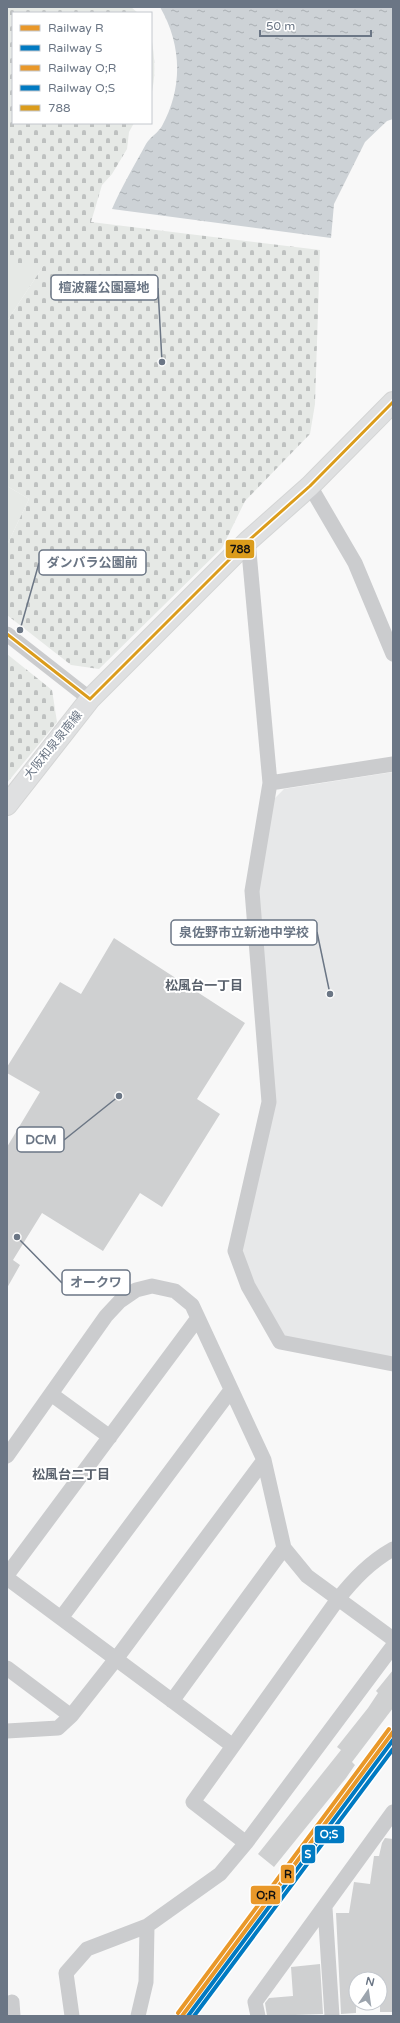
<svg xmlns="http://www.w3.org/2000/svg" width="400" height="2023" font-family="'Varela Round','Noto Sans JP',sans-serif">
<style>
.built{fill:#e7e8e9}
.green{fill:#e6e9e6}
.cemetery{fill:url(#cemetery-stones)}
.water{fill:url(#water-ripples)}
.building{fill:#cfd0d1}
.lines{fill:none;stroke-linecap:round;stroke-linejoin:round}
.major-casing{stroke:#d4d5d5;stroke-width:22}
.minor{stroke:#cbccce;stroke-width:15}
.major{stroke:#dfe0e1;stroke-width:20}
.bus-1-casing{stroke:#fff;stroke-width:6}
.bus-1{stroke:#db9c1b;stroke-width:3}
.rail-1-casing{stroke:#fff;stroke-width:7}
.rail-2-casing{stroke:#fff;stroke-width:7}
.rail-3-casing{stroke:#fff;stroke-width:7}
.rail-4-casing{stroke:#fff;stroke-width:7}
.rail-1{stroke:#e99829;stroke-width:4}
.rail-2{stroke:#007ac2;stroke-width:4}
.rail-3{stroke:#e99829;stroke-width:4}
.rail-4{stroke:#007ac2;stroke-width:4}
.labels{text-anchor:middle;stroke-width:4;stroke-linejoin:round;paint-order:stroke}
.street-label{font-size:12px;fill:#6b7685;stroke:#fff}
.neighbourhood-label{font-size:13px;font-weight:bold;fill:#58606b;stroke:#fff}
.leader{fill:none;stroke:#6b7685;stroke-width:1.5}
.callout-dot{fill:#6b7685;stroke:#fff;stroke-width:1.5}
.callout{fill:#fff;stroke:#6b7685;stroke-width:1.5}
.callout-label{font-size:13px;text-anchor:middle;font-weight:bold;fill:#6b7685}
.line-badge{stroke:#fff;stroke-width:1.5}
.badge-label{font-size:11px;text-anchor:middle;font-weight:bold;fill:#fff}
.pale-badge-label{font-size:11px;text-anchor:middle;font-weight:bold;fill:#111}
</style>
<defs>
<pattern id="cemetery-stones" width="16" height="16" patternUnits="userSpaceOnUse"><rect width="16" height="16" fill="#e6e9e6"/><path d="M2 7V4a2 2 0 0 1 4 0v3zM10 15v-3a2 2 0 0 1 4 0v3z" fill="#bec1c0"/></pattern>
<pattern id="water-ripples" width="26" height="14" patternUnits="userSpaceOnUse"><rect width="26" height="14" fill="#cdd2d6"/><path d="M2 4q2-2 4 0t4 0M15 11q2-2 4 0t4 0" fill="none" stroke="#aaafb3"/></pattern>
</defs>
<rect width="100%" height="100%" fill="#f8f8f8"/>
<path class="built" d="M393 772V1358L294 1341 279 1333 239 1252 275 1101 258 886 274 799 284 789Z"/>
<path class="green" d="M7 265H44L7 321Z
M7 486 29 499 7 545Z"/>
<path class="cemetery" d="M7 7H131L138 13H13V123H134L129 132 127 149 112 174 102 185 91 222 320 250 315 404 310 434 245 501 222 548 99 669 71 665 7 615V545L29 499 7 486V321L44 265H7Z
M151 36C155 57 156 76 151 96Z
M7 654 52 690 57 722 7 783Z"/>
<path class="water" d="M160 7H393V119L387 121 365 142 334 204 331 238 112 209C122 186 134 166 146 144 150 137 158 133 162 126 183 88 182 45 160 7Z"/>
<path class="building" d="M114 938 245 1023 197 1099 220 1114 162 1207 140 1193 103 1251 42 1213 13 1260 20 1265 7 1288V1147L40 1092 7 1073V1067L60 982 81 994Z
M393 1670V1708L352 1762 355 1765 346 1778 274 1867 258 1854 341 1750 337 1747 368 1708 378 1693 376 1691Z
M385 1838 393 1839V2012H380V1979H356V2013L341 2014 336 1913H349L354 1882 370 1884 374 1856H379L382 1843Z
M320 1964 323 2014 267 2016 265 2003 269 1998 293 1996 291 1967Z"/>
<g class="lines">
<g class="major-casing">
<path id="major" d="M7 805 90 699 248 541 310 486 393 402"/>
</g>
<path class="minor" d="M310 486 355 563 393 654
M248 541 270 783 252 891 269 1102 235 1251 248 1286 280 1342 393 1364
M7 634 90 699
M270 783 393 764
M51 1394 110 1437
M7 1456 106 1316 120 1301 136 1290 152 1286 175 1291 192 1305 264 1460 284 1548 307 1576 393 1639
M7 1575 198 1318
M7 1578 233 1746
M61 1618 231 1390
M7 1668 71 1716 116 1659 264 1460
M172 1701 284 1548
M7 1731 58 1728 71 1716
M246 1843 193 1802 338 1599C354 1579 370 1562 393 1549
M325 1908 332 2016
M12 2002 13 2016
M72 2016 66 1973 87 1949 147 1926 220 1874 246 1843 393 1646
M138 2016 146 1982 147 1926
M258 2016 255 2002 393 1812"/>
<use href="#major" class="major"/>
<g class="bus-1-casing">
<path id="bus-1" d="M7 634 90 699
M90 699 248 541 310 486 393 402"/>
</g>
<use href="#bus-1" class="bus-1"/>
<g class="rail-1-casing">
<path id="rail-1" d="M182 2016 393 1732"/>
</g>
<g class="rail-2-casing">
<path id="rail-2" d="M188 2016 393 1740"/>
</g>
<g class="rail-3-casing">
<path id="rail-3" d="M178 2013 389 1729"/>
</g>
<g class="rail-4-casing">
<path id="rail-4" d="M194 2016 393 1749"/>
</g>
<use href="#rail-1" class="rail-1"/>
<use href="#rail-2" class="rail-2"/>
<use href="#rail-3" class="rail-3"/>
<use href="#rail-4" class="rail-4"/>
</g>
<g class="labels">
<g class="street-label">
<text transform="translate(53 745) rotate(-51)" y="4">大阪和泉泉南線</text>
</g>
<g class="neighbourhood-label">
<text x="204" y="990">松風台一丁目</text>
<text x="71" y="1479">松風台二丁目</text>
</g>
</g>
<path class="leader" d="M162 362L158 288M20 630L39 563M330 994L317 932M119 1096L64 1140M17 1237L62 1283"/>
<g class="callout-dot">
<circle cx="162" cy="362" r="4"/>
<circle cx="20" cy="630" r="4"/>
<circle cx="330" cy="994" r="4"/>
<circle cx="119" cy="1096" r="4"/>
<circle cx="17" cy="1237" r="4"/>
</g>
<g class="callout">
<rect x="51" y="275" width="107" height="25" rx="4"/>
<rect x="39" y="550" width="107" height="25" rx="4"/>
<rect x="171" y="920" width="146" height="25" rx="4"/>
<rect x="17" y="1127" width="47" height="25" rx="4"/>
<rect x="62" y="1270" width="68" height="25" rx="4"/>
</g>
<g class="callout-label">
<text x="104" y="292">檀波羅公園墓地</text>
<text x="92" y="567">ダンバラ公園前</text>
<text x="244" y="937">泉佐野市立新池中学校</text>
<text x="41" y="1144">DCM</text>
<text x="96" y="1287">オークワ</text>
</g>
<g class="line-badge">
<rect x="225" y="539" width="30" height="20" rx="4" fill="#db9c1b"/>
<rect x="314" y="1825" width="31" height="19" rx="4" fill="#007ac2"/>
<rect x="301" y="1844" width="15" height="20" rx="4" fill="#007ac2"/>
<rect x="280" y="1864" width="15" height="20" rx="4" fill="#e99829"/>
<rect x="250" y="1885" width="31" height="20" rx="4" fill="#e99829"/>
</g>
<g class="badge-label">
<text x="329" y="1838">O;S</text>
<text x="308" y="1858">S</text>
</g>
<g class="pale-badge-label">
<text x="240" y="553">788</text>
<text x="288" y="1878">R</text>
<text x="266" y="1899">O;R</text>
</g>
<rect width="400" height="2023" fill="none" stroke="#6b7685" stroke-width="16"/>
<rect x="12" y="12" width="140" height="112" fill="#ffffff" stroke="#c4c8ce"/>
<rect x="20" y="25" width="20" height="6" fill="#e99829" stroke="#c4c8ce"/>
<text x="48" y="32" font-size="12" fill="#6b7685">Railway R</text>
<rect x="20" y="45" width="20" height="6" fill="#007ac2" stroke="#c4c8ce"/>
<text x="48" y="52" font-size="12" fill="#6b7685">Railway S</text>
<rect x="20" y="65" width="20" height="6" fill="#e99829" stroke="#c4c8ce"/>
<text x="48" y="72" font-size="12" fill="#6b7685">Railway O;R</text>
<rect x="20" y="85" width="20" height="6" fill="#007ac2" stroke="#c4c8ce"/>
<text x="48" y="92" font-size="12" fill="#6b7685">Railway O;S</text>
<rect x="20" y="105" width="20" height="6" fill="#db9c1b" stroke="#c4c8ce"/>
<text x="48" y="112" font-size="12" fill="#6b7685">788</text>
<g transform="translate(368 1991) rotate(13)"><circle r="19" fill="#ffffff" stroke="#c4c8ce"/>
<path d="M0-3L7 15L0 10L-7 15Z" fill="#9ca4ad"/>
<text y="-6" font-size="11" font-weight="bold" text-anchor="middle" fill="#6b7685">N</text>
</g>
<path d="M260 30v6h111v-6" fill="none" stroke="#6b7685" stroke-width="2"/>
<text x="266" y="30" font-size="12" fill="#6b7685" stroke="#ffffff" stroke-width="3" paint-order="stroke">50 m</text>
</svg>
